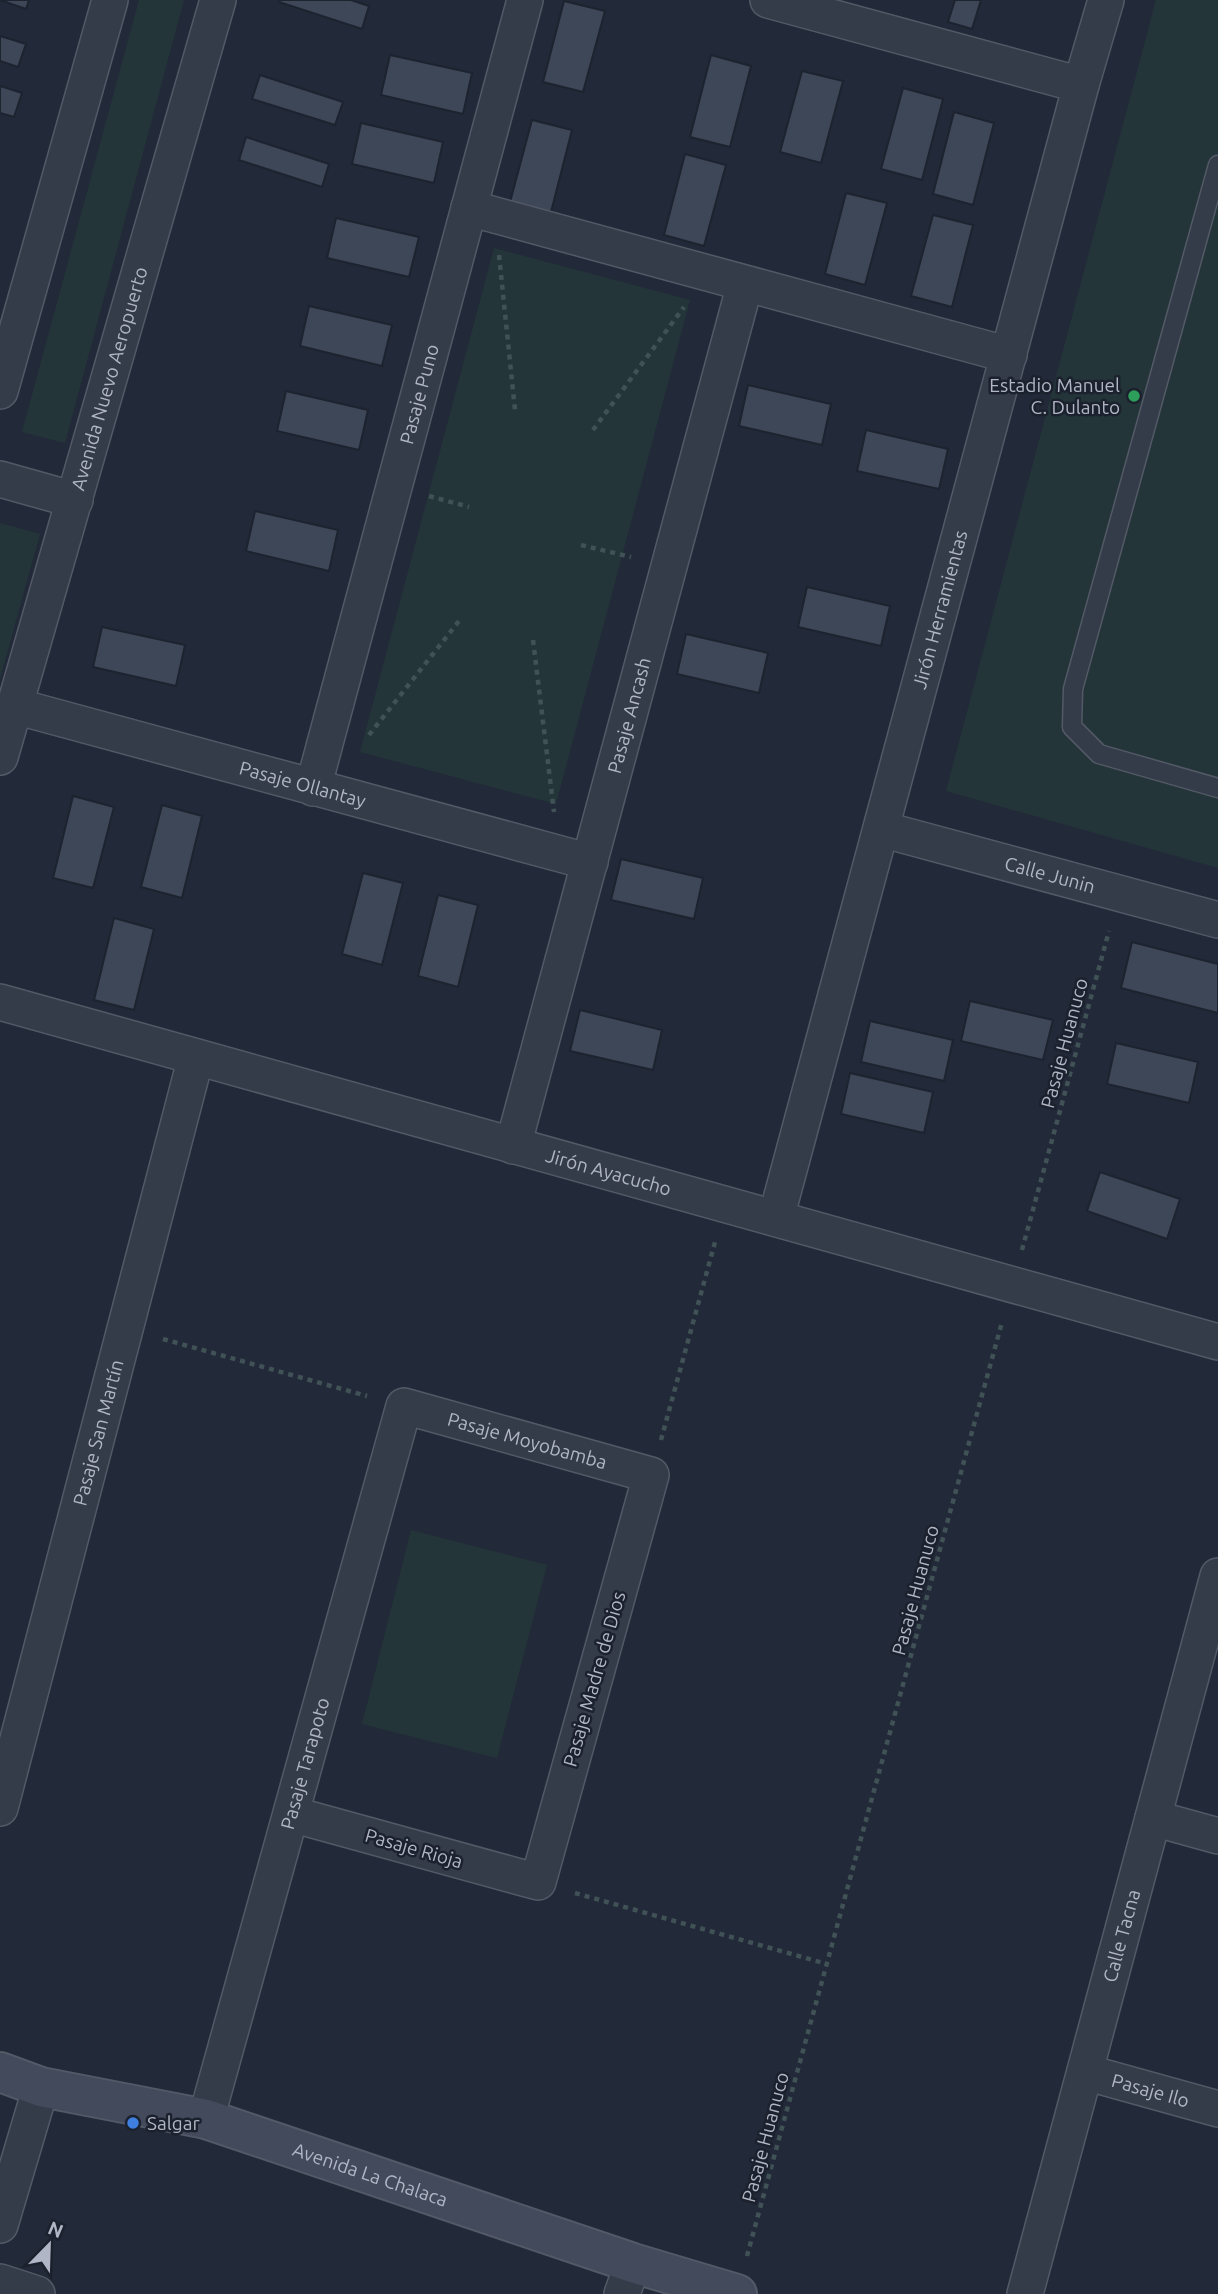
<svg xmlns="http://www.w3.org/2000/svg" width="1218" height="2294" font-family="Ubuntu,sans-serif">
<style>
.green{fill:#243539}
.building{fill:#3e4758;stroke:#1d232f;stroke-width:2}
.lines{fill:none;stroke-linecap:round;stroke-linejoin:round}
.lane-casing{stroke:#535966;stroke-width:21}
.street-casing{stroke:#535966;stroke-width:38}
.secondary-casing{stroke:#535966;stroke-width:42}
.path{stroke:#415257;stroke-width:4.5;stroke-dasharray:5 5;stroke-linecap:butt}
.lane{stroke:#353c49;stroke-width:18}
.street{stroke:#353c49;stroke-width:35}
.secondary{stroke:#434a5c;stroke-width:38}
.leisure-dot{fill:#2e9e5b;stroke:#1b212d;stroke-width:2.5}
.shop-dot{fill:#3f7fe0;stroke:#1b212d;stroke-width:2.5}
.labels{text-anchor:middle;stroke-width:5;stroke-linejoin:round;paint-order:stroke}
.street-label{font-size:19px;fill:#b0b6c5;stroke:#1b212d}
.poi-label{font-size:19px;fill:#b0b6c5;stroke:#1b212d;text-anchor:end}
</style>
<rect width="100%" height="100%" fill="#222938"/>
<path class="green" d="M139 0H184L65 443 22 432Z
M1156 0H1218V868L946 791Z
M494 248 690 300 556 804 360 752Z
M0 523 40 534 0 679Z
M411 1530 547 1565 497 1758 362 1724Z"/>
<path class="building" d="M0 0H29L26 9Z
M280 0H351L369 6 362 29 279 2Z
M955 0H981L972 29 948 22Z
M564 1 605 11 583 92 543 82Z
M0 36 26 44 18 67 0 61Z
M390 55 472 73 463 114 381 95Z
M711 55 751 66 730 147 690 137Z
M802 71 843 81 821 163 780 152Z
M260 75 343 102 335 125 252 99Z
M0 86 22 93 14 117 0 113Z
M903 88 943 99 922 180 881 169Z
M954 112 994 123 973 205 933 194Z
M532 120 572 130 551 212 510 202Z
M361 123 443 142 434 183 352 164Z
M246 137 329 164 322 187 239 160Z
M685 154 726 165 704 246 664 235Z
M846 193 887 203 865 285 825 274Z
M933 215 973 225 952 307 911 296Z
M336 218 419 237 409 277 327 258Z
M309 306 392 325 382 366 300 346Z
M748 385 831 404 822 445 739 426Z
M286 391 368 410 359 450 277 431Z
M866 430 948 449 939 489 857 471Z
M255 511 338 530 329 571 246 551Z
M807 587 890 606 881 646 798 627Z
M102 627 185 645 176 686 93 667Z
M686 634 768 653 759 693 677 674Z
M73 796 114 807 93 888 53 878Z
M162 805 202 816 182 898 141 887Z
M621 859 703 878 694 919 611 900Z
M363 873 403 883 382 965 342 954Z
M438 895 478 905 458 987 418 976Z
M114 918 154 929 134 1010 94 1000Z
M1132 942 1218 964V1013L1121 988Z
M970 1001 1053 1020 1043 1060 961 1041Z
M580 1010 662 1030 653 1070 570 1051Z
M870 1021 953 1040 944 1081 861 1062Z
M1116 1043 1198 1062 1189 1103 1107 1084Z
M850 1073 933 1092 924 1133 841 1114Z
M1100 1172 1180 1199 1167 1239 1087 1211Z"/>
<g class="lines">
<g class="lane-casing">
<path id="lane" d="M1218 165 1073 689 1072 727 1099 754 1218 788"/>
</g>
<g class="street-casing">
<g id="street">
<path d="M768 0 1081 85"/>
<path d="M469 208 1009 355"/>
<path d="M0 391 110 0"/>
<path d="M0 479 75 500"/>
<path id="s1" d="M15 706 590 862"/>
<path id="s2" d="M0 757 218 0"/>
<path id="s3" d="M313 788 525 0"/>
<path id="s4" d="M881 829 1218 920"/>
<path id="s5" d="M0 1002 1218 1342"/>
<path id="s6" d="M513 1146 745 284"/>
<path id="s7" d="M776 1218 1081 85 1106 0"/>
<path id="s8" d="M0 1808 196 1057"/>
<path d="M1153 1818 1218 1836"/>
<path id="s9" d="M1085 2072 1218 2109"/>
<path id="s10" d="M206 2119 404 1406 651 1475 538 1882 291 1814"/>
<path d="M0 2225 41 2087"/>
<path d="M0 2282 37 2294"/>
<path d="M622 2294 633 2263"/>
<path id="s11" d="M1025 2294 1218 1576"/>
</g>
</g>
<g class="secondary-casing">
<g id="secondary">
<path id="s12" d="M0 2072 41 2087 206 2119 633 2263 737 2294"/>
</g>
</g>
<path class="path" d="M499 255 515 410
M593 430 684 307
M429 496 469 507
M581 545 631 557
M533 640 554 812
M369 735 459 621
M1022 1250 1109 931
M163 1339 367 1396
M661 1440 715 1242
M575 1893 827 1964
M747 2256 1002 1322"/>
<use href="#lane" class="lane"/>
<use href="#street" class="street"/>
<use href="#secondary" class="secondary"/>
</g>
<circle class="leisure-dot" cx="1134" cy="396" r="7"/>
<circle class="shop-dot" cx="133" cy="2123" r="7"/>
<g class="labels">
<g class="street-label">
<text dy="7" stroke="none"><textPath href="#s2" startOffset="394">Avenida Nuevo Aeropuerto</textPath></text>
<text dy="7" stroke="none"><textPath href="#s3" startOffset="408">Pasaje Puno</textPath></text>
<text dy="7" stroke="none"><textPath href="#s7" startOffset="630">Jirón Herramientas</textPath></text>
<text dy="7" stroke="none"><textPath href="#s6" startOffset="446">Pasaje Ancash</textPath></text>
<text dy="7" stroke="none"><textPath href="#s1" startOffset="298">Pasaje Ollantay</textPath></text>
<text dy="7" stroke="none"><textPath href="#s4" startOffset="175">Calle Junin</textPath></text>
<text transform="translate(1064 1043) rotate(-75)" y="7">Pasaje Huanuco</text>
<text dy="7" stroke="none"><textPath href="#s5" startOffset="632">Jirón Ayacucho</textPath></text>
<text dy="7" stroke="none"><textPath href="#s8" startOffset="388">Pasaje San Martín</textPath></text>
<text dy="7" stroke="none"><textPath href="#s10" startOffset="868">Pasaje Moyobamba</textPath></text>
<text transform="translate(915 1590) rotate(-75)" y="7">Pasaje Huanuco</text>
<text transform="translate(594 1679) rotate(-74)" y="7">Pasaje Madre de Dios</text>
<text dy="7" stroke="none"><textPath href="#s10" startOffset="369">Pasaje Tarapoto</textPath></text>
<text transform="translate(414 1848) rotate(16)" y="7">Pasaje Rioja</text>
<text dy="7" stroke="none"><textPath href="#s11" startOffset="371">Calle Tacna</textPath></text>
<text dy="7" stroke="none"><textPath href="#s9" startOffset="68">Pasaje Ilo</textPath></text>
<text transform="translate(765 2137) rotate(-75)" y="7">Pasaje Huanuco</text>
<text dy="7" stroke="none"><textPath href="#s12" startOffset="385">Avenida La Chalaca</textPath></text>
</g>
<g class="poi-label">
<text x="1120" y="392">Estadio Manuel<tspan x="1120" dy="22">C. Dulanto</tspan></text>
<text x="147" y="2130" text-anchor="start">Salgar</text>
</g>
</g>
<g transform="translate(49 2245) rotate(23)" stroke="#1b212d" stroke-width="5" paint-order="stroke">
<path d="M0-5L12 26L0 18L-12 26Z" fill="#b0b6c5"/>
<text y="-10" font-size="19" font-weight="bold" text-anchor="middle" fill="#b0b6c5">N</text>
</g>
</svg>
